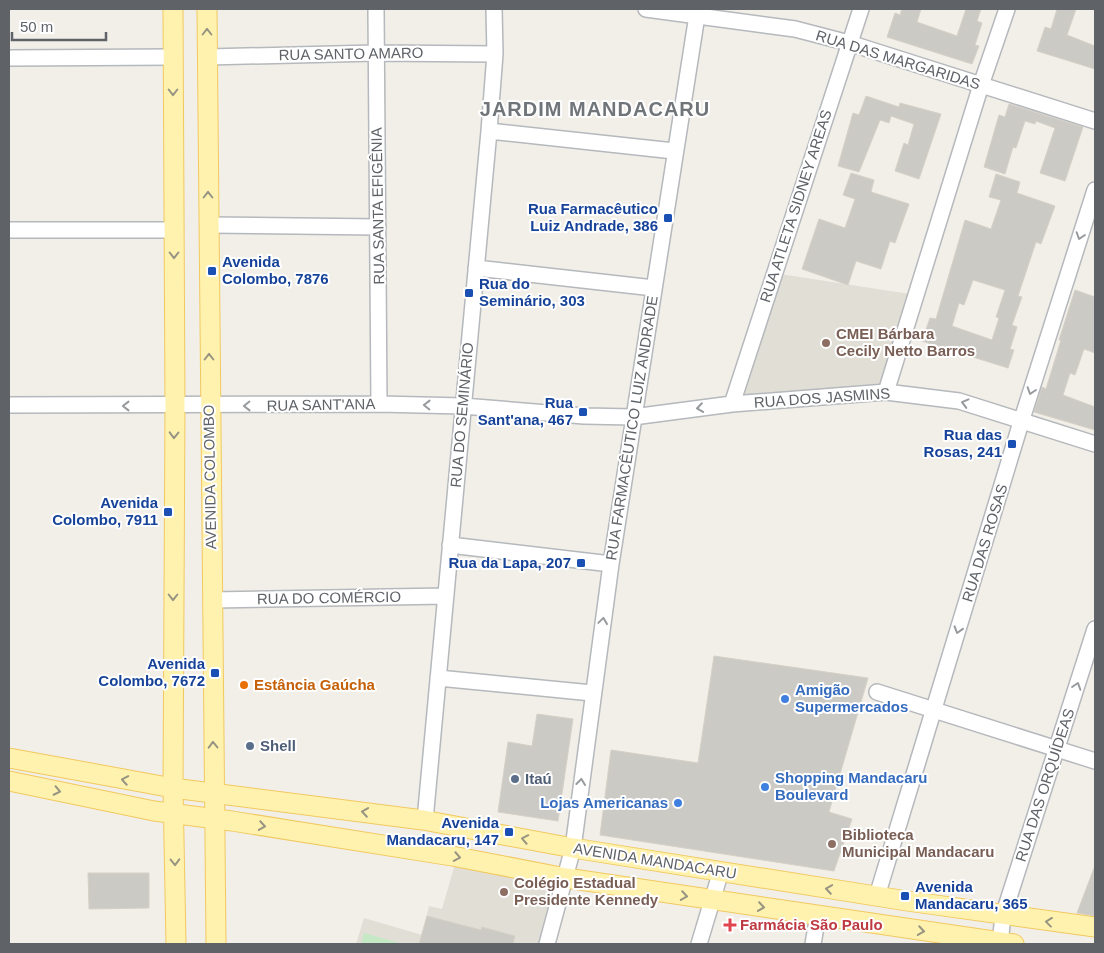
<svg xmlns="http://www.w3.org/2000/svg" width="1104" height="953" font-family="Helvetica,sans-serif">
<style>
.education{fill:#e1ded6}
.green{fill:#c5e8c5}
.building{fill:#cccac5;stroke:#d6d1c6;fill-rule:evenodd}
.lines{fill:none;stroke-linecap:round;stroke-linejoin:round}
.minor-casing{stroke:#b5b8bc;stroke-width:18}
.major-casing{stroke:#f2c960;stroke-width:21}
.minor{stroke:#fff;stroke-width:15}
.major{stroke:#fff2af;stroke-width:19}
.oneway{stroke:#979581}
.oneway2{stroke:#979a9d}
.transit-dot{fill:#1a4fb4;stroke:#fff;stroke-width:2}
.education-dot{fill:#8d6e63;stroke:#fff;stroke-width:2}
.food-dot{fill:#e8710a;stroke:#fff;stroke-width:2}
.shop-dot{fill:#3f7fe0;stroke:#fff;stroke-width:2}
.service-dot{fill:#5c6f8a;stroke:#fff;stroke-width:2}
.health-dot{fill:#e0444e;stroke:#fff;stroke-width:2}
.labels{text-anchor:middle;stroke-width:4;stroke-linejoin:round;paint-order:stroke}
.street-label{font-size:15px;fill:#5f6368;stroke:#fff}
.transit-label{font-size:15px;font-weight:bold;fill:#164399;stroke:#fff;text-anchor:end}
.education-label{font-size:15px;font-weight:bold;fill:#785e54;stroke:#fff;text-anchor:start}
.food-label{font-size:15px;font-weight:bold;fill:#c56008;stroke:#fff;text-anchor:start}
.shop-label{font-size:15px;font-weight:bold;fill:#366cbe;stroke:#fff;text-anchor:start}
.service-label{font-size:15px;font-weight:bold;fill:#4e5e75;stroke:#fff;text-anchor:start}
.health-label{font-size:15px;font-weight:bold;fill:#be3a42;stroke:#fff;text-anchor:start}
.district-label{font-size:20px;font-weight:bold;letter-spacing:1px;fill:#70757a;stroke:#fff}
</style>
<rect width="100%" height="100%" fill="#f1efe8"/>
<path class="education" d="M774 273 916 295 886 392 732 404Z
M457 857 566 878 547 944H356L364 918 422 935 429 906 442 909Z"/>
<path class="green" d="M364 933 403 944H361Z"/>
<path class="building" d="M902 9H921L917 22 957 36 966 9H981L977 21 982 23 975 45 979 46 972 64 887 37 895 13 900 15Z
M1057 9H1076L1067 35 1095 46V69L1037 51 1045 27 1051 29Z
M866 96 899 107 900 103 941 114 919 179 895 171 904 143 908 145 914 124 891 116 889 123 880 120 859 172 838 166 853 113 859 115Z
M1009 104 1083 127 1065 181 1040 173 1055 128 1036 121 1035 124 1025 121 1016 148 1013 147 1005 174 984 167 999 115 1005 117Z
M851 173 874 180 871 192 909 204 895 243 890 241 881 269 856 261 848 285 802 269 819 219 845 228 855 199 843 195Z
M996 174 1020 182 1017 193 1055 206 1041 244 1036 242 1018 296 1022 297 1012 325 1017 327 1010 349 1014 350 1008 368 922 341 930 318 936 319 965 220 991 229 1001 200 989 197ZM973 280 1005 290 996 317 999 318 992 340 952 326 959 303 964 305Z
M1075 290 1095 297V353L1084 349 1075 375 1070 373 1063 395 1095 407V430L1034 412 1042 387 1046 389 1061 340H1059Z
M714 656 868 678 829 812 852 819 834 871 600 835 611 750 698 763Z
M537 714 573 719 558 821 498 812 508 742 532 746Z
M1094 868 1095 916 1077 913Z
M88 873H149V908L89 909Z
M427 916 481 930 482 927 515 936 513 944H419Z"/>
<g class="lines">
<g class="minor-casing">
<path id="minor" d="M376 9 379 404
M646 9 795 29 849 43 1095 121
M208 57 375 53 495 54
M9 58 173 57
M489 131 674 151
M208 225 378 227
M9 230H174
M476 268 654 288
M886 392 981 85 1007 9
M732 404 861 9
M9 405 379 404 463 406 584 416 633 417 732 404 886 392 959 401 1095 444
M450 545 611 564
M212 600 446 596
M438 678 592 693
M877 692 1095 761
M425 820 489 131 495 54 494 9
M877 896 1022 419 1095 190
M1000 943 1003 916 1095 629
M547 944 573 848 611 564 698 9
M699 944 721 871
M813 944 818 915"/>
</g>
<g class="major-casing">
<path id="major" d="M173 9 175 406 173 788 176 944
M207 9 216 944
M9 758 173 788 423 820 573 848 907 901 1095 927
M9 781 154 811 232 821 452 856 566 878 1014 944"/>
</g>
<use href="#minor" class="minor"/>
<use href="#major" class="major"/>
</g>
<defs><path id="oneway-chevron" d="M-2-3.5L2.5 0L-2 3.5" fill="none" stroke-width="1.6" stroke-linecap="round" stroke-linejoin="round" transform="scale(1.25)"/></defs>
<g class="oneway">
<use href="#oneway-chevron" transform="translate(207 32) rotate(-90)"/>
<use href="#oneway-chevron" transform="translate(173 92) rotate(90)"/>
<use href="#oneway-chevron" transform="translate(208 195) rotate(-90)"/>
<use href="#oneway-chevron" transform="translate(174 255) rotate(90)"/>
<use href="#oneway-chevron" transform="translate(209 357) rotate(-90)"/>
<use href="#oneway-chevron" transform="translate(174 435) rotate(91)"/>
<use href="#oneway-chevron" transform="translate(173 597) rotate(90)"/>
<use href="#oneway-chevron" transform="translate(213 745) rotate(-91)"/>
<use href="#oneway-chevron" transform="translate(125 780) rotate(-170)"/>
<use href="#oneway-chevron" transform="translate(57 791) rotate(12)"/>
<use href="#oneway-chevron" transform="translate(365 812) rotate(-172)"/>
<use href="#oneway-chevron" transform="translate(262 826) rotate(9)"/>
<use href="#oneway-chevron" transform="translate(525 839) rotate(-169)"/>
<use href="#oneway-chevron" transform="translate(457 857) rotate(11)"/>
<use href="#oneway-chevron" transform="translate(175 862) rotate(89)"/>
<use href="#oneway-chevron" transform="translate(829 889) rotate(-171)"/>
<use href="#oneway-chevron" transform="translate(684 896) rotate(9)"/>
<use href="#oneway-chevron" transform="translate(761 907) rotate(8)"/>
<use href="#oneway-chevron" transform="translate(1049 922) rotate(-173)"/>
<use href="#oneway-chevron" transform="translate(921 931) rotate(9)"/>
</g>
<g class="oneway2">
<use href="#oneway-chevron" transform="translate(1080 236) rotate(108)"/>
<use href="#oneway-chevron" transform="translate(1031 391) rotate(108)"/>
<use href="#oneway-chevron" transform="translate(965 403) rotate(-165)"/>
<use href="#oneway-chevron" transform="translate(427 405) rotate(-179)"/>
<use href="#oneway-chevron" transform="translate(126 406) rotate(-180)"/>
<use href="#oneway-chevron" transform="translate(247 406) rotate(179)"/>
<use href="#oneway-chevron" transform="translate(700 408) rotate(172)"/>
<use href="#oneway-chevron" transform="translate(603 621) rotate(-82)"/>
<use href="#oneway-chevron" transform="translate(958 630) rotate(107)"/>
<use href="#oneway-chevron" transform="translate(1077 686) rotate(-72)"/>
<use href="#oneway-chevron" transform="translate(581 782) rotate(-83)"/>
</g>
<g class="transit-dot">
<rect x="663" y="213" width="10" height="10" rx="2.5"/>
<rect x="207" y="266" width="10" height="10" rx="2.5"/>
<rect x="464" y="288" width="10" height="10" rx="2.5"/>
<rect x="578" y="407" width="10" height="10" rx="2.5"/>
<rect x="1007" y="439" width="10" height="10" rx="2.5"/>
<rect x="163" y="507" width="10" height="10" rx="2.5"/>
<rect x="576" y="558" width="10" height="10" rx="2.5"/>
<rect x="210" y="668" width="10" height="10" rx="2.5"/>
<rect x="504" y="827" width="10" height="10" rx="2.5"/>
<rect x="900" y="891" width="10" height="10" rx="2.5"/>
</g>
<g class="education-dot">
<circle cx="826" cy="343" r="5"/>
<circle cx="832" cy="844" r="5"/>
<circle cx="504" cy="892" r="5"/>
</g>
<circle class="food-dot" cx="244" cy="685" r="5"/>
<g class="shop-dot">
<circle cx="785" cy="699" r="5"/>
<circle cx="765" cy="787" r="5"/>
<circle cx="678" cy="803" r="5"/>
</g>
<g class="service-dot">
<circle cx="250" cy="746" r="5"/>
<circle cx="515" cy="779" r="5"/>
</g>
<path class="health-dot" d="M727.5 917.5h5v5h5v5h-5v5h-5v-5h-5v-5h5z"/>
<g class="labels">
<g class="street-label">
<text transform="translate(351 54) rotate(-1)" y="5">RUA SANTO AMARO</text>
<text transform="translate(898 60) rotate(17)" y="5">RUA DAS MARGARIDAS</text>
<text transform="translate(378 206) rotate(-91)" y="5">RUA SANTA EFIGÊNIA</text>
<text transform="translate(796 206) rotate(-72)" y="5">RUA ATLETA SIDNEY AREAS</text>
<text transform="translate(822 398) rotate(-4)" y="5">RUA DOS JASMINS</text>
<text transform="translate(321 405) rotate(-1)" y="5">RUA SANT'ANA</text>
<text transform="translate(462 415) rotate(-85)" y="5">RUA DO SEMINÁRIO</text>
<text transform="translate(632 428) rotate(-81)" y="5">RUA FARMACÊUTICO LUIZ ANDRADE</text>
<text transform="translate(210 477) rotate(-91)" y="5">AVENIDA COLOMBO</text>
<text transform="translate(985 543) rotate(-73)" y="5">RUA DAS ROSAS</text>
<text transform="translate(329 598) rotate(-1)" y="5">RUA DO COMÉRCIO</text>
<text transform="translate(1045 785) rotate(-72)" y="5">RUA DAS ORQUÍDEAS</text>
<text transform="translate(655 861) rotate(9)" y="5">AVENIDA MANDACARU</text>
</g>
<g class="transit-label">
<text x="658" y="214">Rua Farmacêutico<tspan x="658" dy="17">Luiz Andrade, 386</tspan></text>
<text x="222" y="267" text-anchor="start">Avenida<tspan x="222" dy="17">Colombo, 7876</tspan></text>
<text x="479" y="289" text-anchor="start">Rua do<tspan x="479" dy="17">Seminário, 303</tspan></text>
<text x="573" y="408">Rua<tspan x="573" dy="17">Sant'ana, 467</tspan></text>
<text x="1002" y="440">Rua das<tspan x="1002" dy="17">Rosas, 241</tspan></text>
<text x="158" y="508">Avenida<tspan x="158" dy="17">Colombo, 7911</tspan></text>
<text x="571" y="568">Rua da Lapa, 207</text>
<text x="205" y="669">Avenida<tspan x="205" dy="17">Colombo, 7672</tspan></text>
<text x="499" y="828">Avenida<tspan x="499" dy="17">Mandacaru, 147</tspan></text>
<text x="915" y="892" text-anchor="start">Avenida<tspan x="915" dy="17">Mandacaru, 365</tspan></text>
</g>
<g class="education-label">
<text x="836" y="339">CMEI Bárbara<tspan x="836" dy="17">Cecily Netto Barros</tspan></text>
<text x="842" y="840">Biblioteca<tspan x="842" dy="17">Municipal Mandacaru</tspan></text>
<text x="514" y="888">Colégio Estadual<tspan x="514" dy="17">Presidente Kennedy</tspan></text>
</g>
<g class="food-label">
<text x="254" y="690">Estância Gaúcha</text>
</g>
<g class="shop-label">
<text x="795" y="695">Amigão<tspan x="795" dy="17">Supermercados</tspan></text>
<text x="775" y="783">Shopping Mandacaru<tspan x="775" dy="17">Boulevard</tspan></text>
<text x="668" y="808" text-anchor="end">Lojas Americanas</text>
</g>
<g class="service-label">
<text x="260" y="751">Shell</text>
<text x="525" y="784">Itaú</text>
</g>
<g class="health-label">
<text x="740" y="930">Farmácia São Paulo</text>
</g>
<g class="district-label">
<text x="595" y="116">JARDIM MANDACARU</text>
</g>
</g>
<rect width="1104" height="953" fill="none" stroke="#5f6368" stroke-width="20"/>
<path d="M12 32v8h94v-8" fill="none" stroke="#5f6368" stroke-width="2.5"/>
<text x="20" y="32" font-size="15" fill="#5f6368" stroke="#ffffff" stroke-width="4" paint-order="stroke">50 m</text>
</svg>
